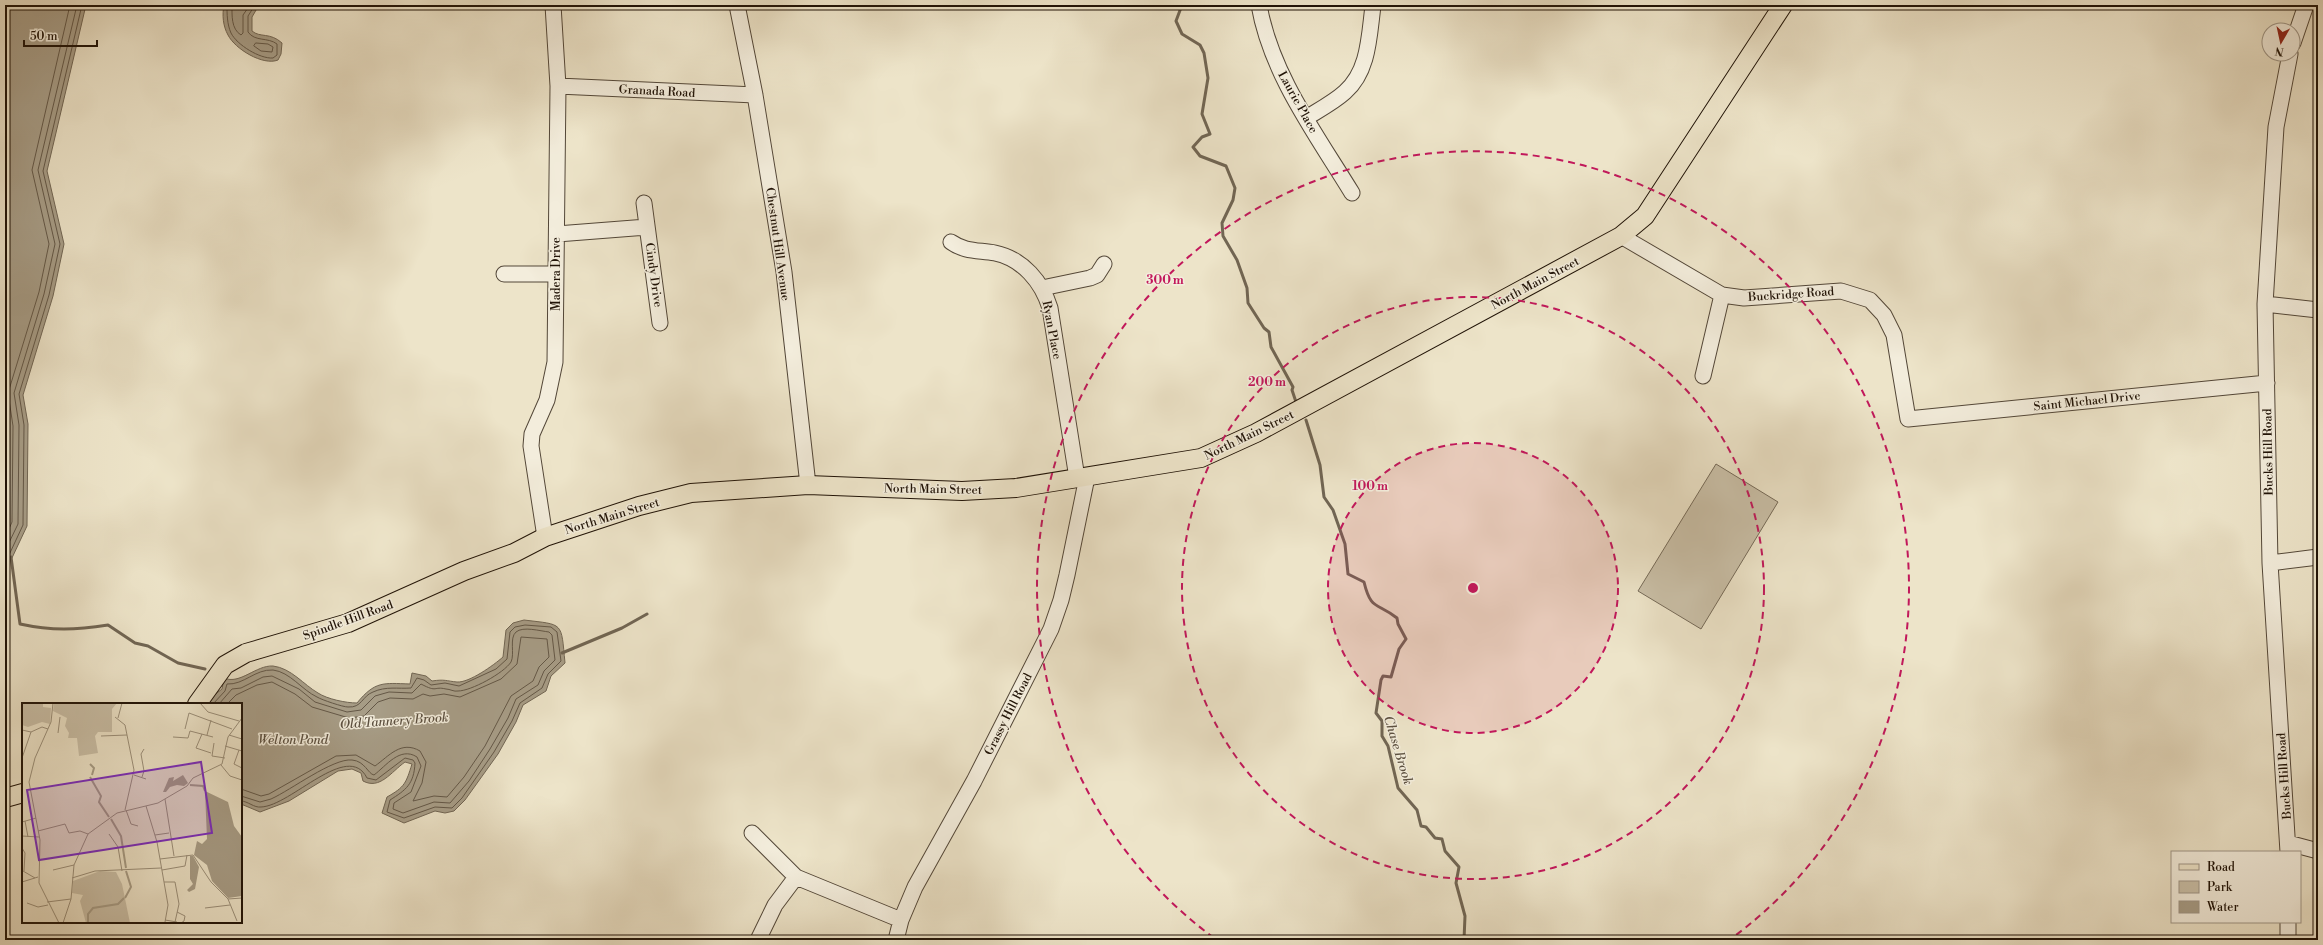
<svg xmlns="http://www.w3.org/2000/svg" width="2323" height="945" font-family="'Libre Bodoni',serif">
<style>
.green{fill:#cac0a8;stroke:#756a58}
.water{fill:#a79d87;stroke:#716654}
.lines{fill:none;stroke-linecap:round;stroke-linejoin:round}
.shore{stroke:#645847;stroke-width:1}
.stream{stroke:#716654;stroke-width:3}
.minor-casing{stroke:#534738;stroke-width:17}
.major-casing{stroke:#201307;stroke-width:20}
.minor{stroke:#f3eddc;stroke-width:15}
.major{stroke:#ede4c9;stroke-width:18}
.ring{fill:none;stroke:#c2185b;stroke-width:2;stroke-dasharray:7 5}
.labels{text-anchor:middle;stroke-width:3;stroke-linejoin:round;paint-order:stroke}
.street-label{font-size:12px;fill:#201307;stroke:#f3eddc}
.water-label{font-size:13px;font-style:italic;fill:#5d5141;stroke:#f3eddc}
.inset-river{fill:none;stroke:#a79d87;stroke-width:2}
.inset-road{fill:none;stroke:#9b907b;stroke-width:1}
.view{fill:#7b2cbf;fill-opacity:0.15;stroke:#7b2cbf;stroke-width:2}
.inset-edge{fill:none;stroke:#201307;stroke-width:2}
.centre{fill:#c2185b;stroke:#f3eddc;stroke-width:2}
.ring-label{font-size:12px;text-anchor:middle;font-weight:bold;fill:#c2185b;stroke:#f3eddc;stroke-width:3;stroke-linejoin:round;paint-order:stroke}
</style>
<rect width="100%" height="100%" fill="#ede4c9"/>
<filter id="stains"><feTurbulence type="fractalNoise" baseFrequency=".005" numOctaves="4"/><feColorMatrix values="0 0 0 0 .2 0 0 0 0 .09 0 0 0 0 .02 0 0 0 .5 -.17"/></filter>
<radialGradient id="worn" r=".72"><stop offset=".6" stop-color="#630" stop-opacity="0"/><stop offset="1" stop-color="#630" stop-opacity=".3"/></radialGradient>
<path class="green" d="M1716 464 1778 502 1701 629 1638 591Z"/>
<path class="water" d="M5 5H86L47 171 64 244 53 296 23 395 28 424 27 526 11 560H5Z
M224 5H259L252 17V31C260 38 270 32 282 43L281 54 278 60C263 66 235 49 228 35 223 26 222 15 224 5Z
M524 620C564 625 561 621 565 663L551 676 546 691 523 705 516 722 498 754 465 800 454 811 445 813 435 811 404 823 382 813 387 797C405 787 406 783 412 764L405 762C391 772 380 790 363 781L361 773 352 769 338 771 289 801 260 812 241 804V704H209L214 695 222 689 224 678C240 685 256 665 273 666 291 668 304 685 318 693 327 699 346 703 357 703 375 681 383 683 410 684L412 673 426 676 432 681C445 679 446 681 457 682 469 683 494 665 503 657L506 630 513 623Z"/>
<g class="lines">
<path class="shore" d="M227 5C227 14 227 24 231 33 237 45 260 59 273 58L277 55V44C268 37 255 42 248 32V16L255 5
M232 5C232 15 231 29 241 35L243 33V15L250 5
M256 43 268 44 273 47 272 52 261 51 254 46Z
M5 538 12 522 13 426 8 393 39 292 49 244 32 170 70 5
M5 551 18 524 19 425 14 393 44 294 55 244 38 170 77 5
M5 556 9 555 23 525 24 425 19 394 49 295 60 244 43 171 82 5
M213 704 225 691 227 684C244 685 255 669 273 670 290 672 302 690 317 697 322 700 343 707 348 707 362 708 362 696 373 692 386 686 398 689 411 688L417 678 424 680 431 685 445 683 459 686 496 669 507 659 510 632 515 627 525 625 551 627 557 632 561 661 548 674 542 688 520 703 512 721 494 752 462 798 452 808 435 807 404 818 387 812 390 800C406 790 414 784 415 763L413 760 405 758 376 780 367 778C348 740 291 806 261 807 254 808 248 801 241 801
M219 704 232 689 241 688 263 677 272 676 299 689 315 702 347 712 361 710 375 696 389 692 412 693 421 684C438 693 433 686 446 689 450 689 454 692 458 691 471 691 504 673 511 662 515 654 509 638 516 632 523 626 540 631 549 632L552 635 555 660 544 671 538 685 516 699 508 718 490 749 469 781 450 803 434 802 403 813 393 809 394 803 411 792 421 766 417 757C400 746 386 766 374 775 368 774 365 761 352 760 333 758 291 790 271 799L260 802 241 796
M227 704 236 695 257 685 272 682 295 694 312 707 349 718 364 716 378 702 390 698 413 699 423 694 430 696 444 694 460 697 501 679 517 664 521 637 547 639 549 657 539 667 533 681 511 696 485 746 464 777 447 797 434 796 413 801 422 783 426 762 420 751C401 740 389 756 375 766L356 755 336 756 269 794 261 796 241 789"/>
<path class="stream" d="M1182 5 1176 21 1182 34 1200 45 1204 53 1208 78 1202 114 1210 134 1202 137 1193 147 1200 156 1226 166 1235 188 1233 200 1222 223 1223 236 1237 260 1247 288 1248 303 1264 328 1269 332 1271 347 1293 387 1292 390 1296 402
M1306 420 1320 465 1324 497 1333 510 1345 544 1348 574 1364 582C1371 611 1377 602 1397 618L1398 624 1406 639 1399 649 1391 677 1383 676 1381 680 1376 713 1382 721V736L1388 746 1398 788 1417 810 1421 826 1426 827 1435 838 1442 839 1445 851 1459 867 1456 883 1465 916 1464 940
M11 557 20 624C52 631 76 630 108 625L135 643 148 646 178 663 205 669
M562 653 622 628 647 614"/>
<g class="minor-casing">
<path id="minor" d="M737 5 755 95 784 272 808 485
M1259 5C1271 74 1316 134 1352 193
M2293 43 2306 5
M558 86 755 95
M1306 118C1319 110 1334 102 1345 92 1369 71 1369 36 1373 6
M644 203 660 323
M557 234 647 227
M1621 236 1722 295 1744 298 1841 291 1870 300 1884 315 1894 335 1908 419 2267 383
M951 242C965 252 979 250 995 253 1023 259 1042 282 1050 308L1077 478
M504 274H556
M1042 288 1090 278 1097 275 1104 264
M2265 304 2318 310
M1703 376 1722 295
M545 537 531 446 532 434 547 400 555 362 558 86 553 5
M2270 563 2318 557
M752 833 796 877 901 920
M2288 843 2318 851
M2288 852 2270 563 2265 304 2276 127 2290 54
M2288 922V940
M758 940 775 905 796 877
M896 940 901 920 915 887 974 781 1051 629 1061 600 1067 575 1087 477"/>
</g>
<g class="major-casing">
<path id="major" d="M197 704 225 665 246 653 348 623 464 571 514 553 545 537 639 506 691 493 808 485 962 491 1016 488 1201 458 1256 433 1621 236 1645 216 1783 5
M5 798 23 793"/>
</g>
<use href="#minor" class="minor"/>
<use href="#major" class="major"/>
</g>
<circle cx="1473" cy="588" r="145" fill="#c2185b" fill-opacity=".12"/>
<g class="ring">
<circle cx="1473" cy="588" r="145"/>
<circle cx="1473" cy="588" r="291"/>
<path d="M1214 938A436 436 0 1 1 1732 938"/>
</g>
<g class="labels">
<g class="street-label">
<text transform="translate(657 91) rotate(3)" y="4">Granada Road</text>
<text transform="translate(1298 102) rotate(61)" y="4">Laurie Place</text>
<text transform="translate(778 244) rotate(82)" y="4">Chestnut Hill Avenue</text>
<text transform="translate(556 274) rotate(-90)" y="4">Madera Drive</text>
<text transform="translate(654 275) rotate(82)" y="4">Cindy Drive</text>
<text transform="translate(1535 283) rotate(-28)" y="4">North Main Street</text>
<text transform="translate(1791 294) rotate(-4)" y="4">Buckridge Road</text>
<text transform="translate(1052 330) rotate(79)" y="4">Ryan Place</text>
<text transform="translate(2087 401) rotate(-6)" y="4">Saint Michael Drive</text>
<text transform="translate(1249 435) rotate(-26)" y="4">North Main Street</text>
<text transform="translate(2268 452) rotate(-91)" y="4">Bucks Hill Road</text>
<text transform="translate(933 489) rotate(1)" y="4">North Main Street</text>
<text transform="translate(612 516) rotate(-17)" y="4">North Main Street</text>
<text transform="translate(348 620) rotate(-20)" y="4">Spindle Hill Road</text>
<text transform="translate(1008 714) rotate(-63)" y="4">Grassy Hill Road</text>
<text transform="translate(2284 776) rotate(-94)" y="4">Bucks Hill Road</text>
</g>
<g class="water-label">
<text transform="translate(394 720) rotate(-4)" y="5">Old Tannery Brook</text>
<text x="293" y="744">Welton Pond</text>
<text transform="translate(1399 750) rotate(73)" y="5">Chase Brook</text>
</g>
</g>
<g transform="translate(22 703)">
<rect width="220" height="220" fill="#ede4c9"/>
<path d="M0 0H21V4L29 5 28 21 20 19 6 24 0 22ZM32 0H95L90 6V29H76L73 33 76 50 57 53 55 35H46L47 30 43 23 45 15 31 8ZM78 168 94 169 100 181 108 220H64L58 198 61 192 50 190 51 178Z" fill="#cac0a8"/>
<path d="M161 72 166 80 162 83 155 82 148 84 144 89H141L147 75 152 74 151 78ZM183 88 206 99 212 123 220 134V193L206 195 190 178 185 162 172 152 175 138 180 141 185 136ZM168 153H171L177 164 173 186 167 189 165 187 171 181 168 176Z" fill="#a79d87"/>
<path class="inset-river" d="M68 61 72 65 70 72M68 74 79 93 77 99 87 114M168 82 181 83 183 88M89 116 99 133 104 165M103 195 109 184 104 168M66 220V211L71 205 96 201 102 195"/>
<path class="inset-road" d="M31 0 29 19 13 55 7 79 18 137 17 180 37 220M178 0 186 9 217 18M93 14 103 22 112 67 103 107M96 15 100 0M163 26 167 10 210 26M0 27 9 29 20 24 26 26M36 30 38 14M180 31 174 45 189 50M185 32 189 17M207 32 220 36M79 33 105 32M151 34 166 35 168 28 191 34M192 40 190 53 203 55M203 43 220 48M217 47 212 61 220 65M0 55 9 29M199 62 208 73 220 77M112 72 124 76M120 74 122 68 119 51 122 46M143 96 152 153M124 103 135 139 142 179 146 202 143 219M104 107 109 121 116 123M3 118 6 134M0 119 14 115M16 128 43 121 47 130 58 128 66 131M87 131 96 144 100 168M133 132 147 130M0 133 17 134M0 145 3 150 2 168M138 156 171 152 189 179 206 196 220 195M31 167 52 162M140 167 163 163 165 152M1 168 13 175M50 175 73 168 139 165M0 179 16 174M142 179H153L157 201 153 219M206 196 215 218M25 199 49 196M5 200 16 204 26 202M183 205 208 202M155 209 163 213 162 218 159 220M143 217 155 219M41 220 49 196 52 162 66 131 95 110 136 100 165 83 171 75 200 61 206 34 220 15"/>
<path class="view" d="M179 59 190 130 17 157 5 87Z"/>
<rect width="220" height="220" class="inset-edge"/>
</g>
<circle cx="1473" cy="588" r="6" class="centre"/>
<g class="ring-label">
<text x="1165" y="284">300 m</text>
<text x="1267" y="386">200 m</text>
<text x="1370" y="490">100 m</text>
</g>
<rect width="2323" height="945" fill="none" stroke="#ede4c9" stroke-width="20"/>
<rect x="6" y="6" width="2311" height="933" fill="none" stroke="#201307" stroke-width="2"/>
<rect x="10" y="10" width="2303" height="925" fill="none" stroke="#201307"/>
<rect x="2171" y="851" width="130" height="72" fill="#f3eddc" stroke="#9f9687"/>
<rect x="2179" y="864" width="20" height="6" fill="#ede4c9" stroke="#9f9687"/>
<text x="2207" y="871" font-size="12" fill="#201307">Road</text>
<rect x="2179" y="881" width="20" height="12" fill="#cac0a8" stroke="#9f9687"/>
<text x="2207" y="891" font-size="12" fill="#201307">Park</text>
<rect x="2179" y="901" width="20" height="12" fill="#a79d87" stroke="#9f9687"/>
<text x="2207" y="911" font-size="12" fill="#201307">Water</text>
<g transform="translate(2281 42) rotate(189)"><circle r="19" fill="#f3eddc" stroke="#9f9687"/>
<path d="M0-3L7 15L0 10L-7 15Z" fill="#8f2418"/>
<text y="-6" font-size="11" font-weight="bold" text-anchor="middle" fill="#201307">N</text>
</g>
<path d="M24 40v6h73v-6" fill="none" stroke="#201307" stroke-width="2"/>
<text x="30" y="40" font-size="12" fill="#201307" stroke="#f3eddc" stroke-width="3" paint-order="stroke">50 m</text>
<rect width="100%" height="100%" filter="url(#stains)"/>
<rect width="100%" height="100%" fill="url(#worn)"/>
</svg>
